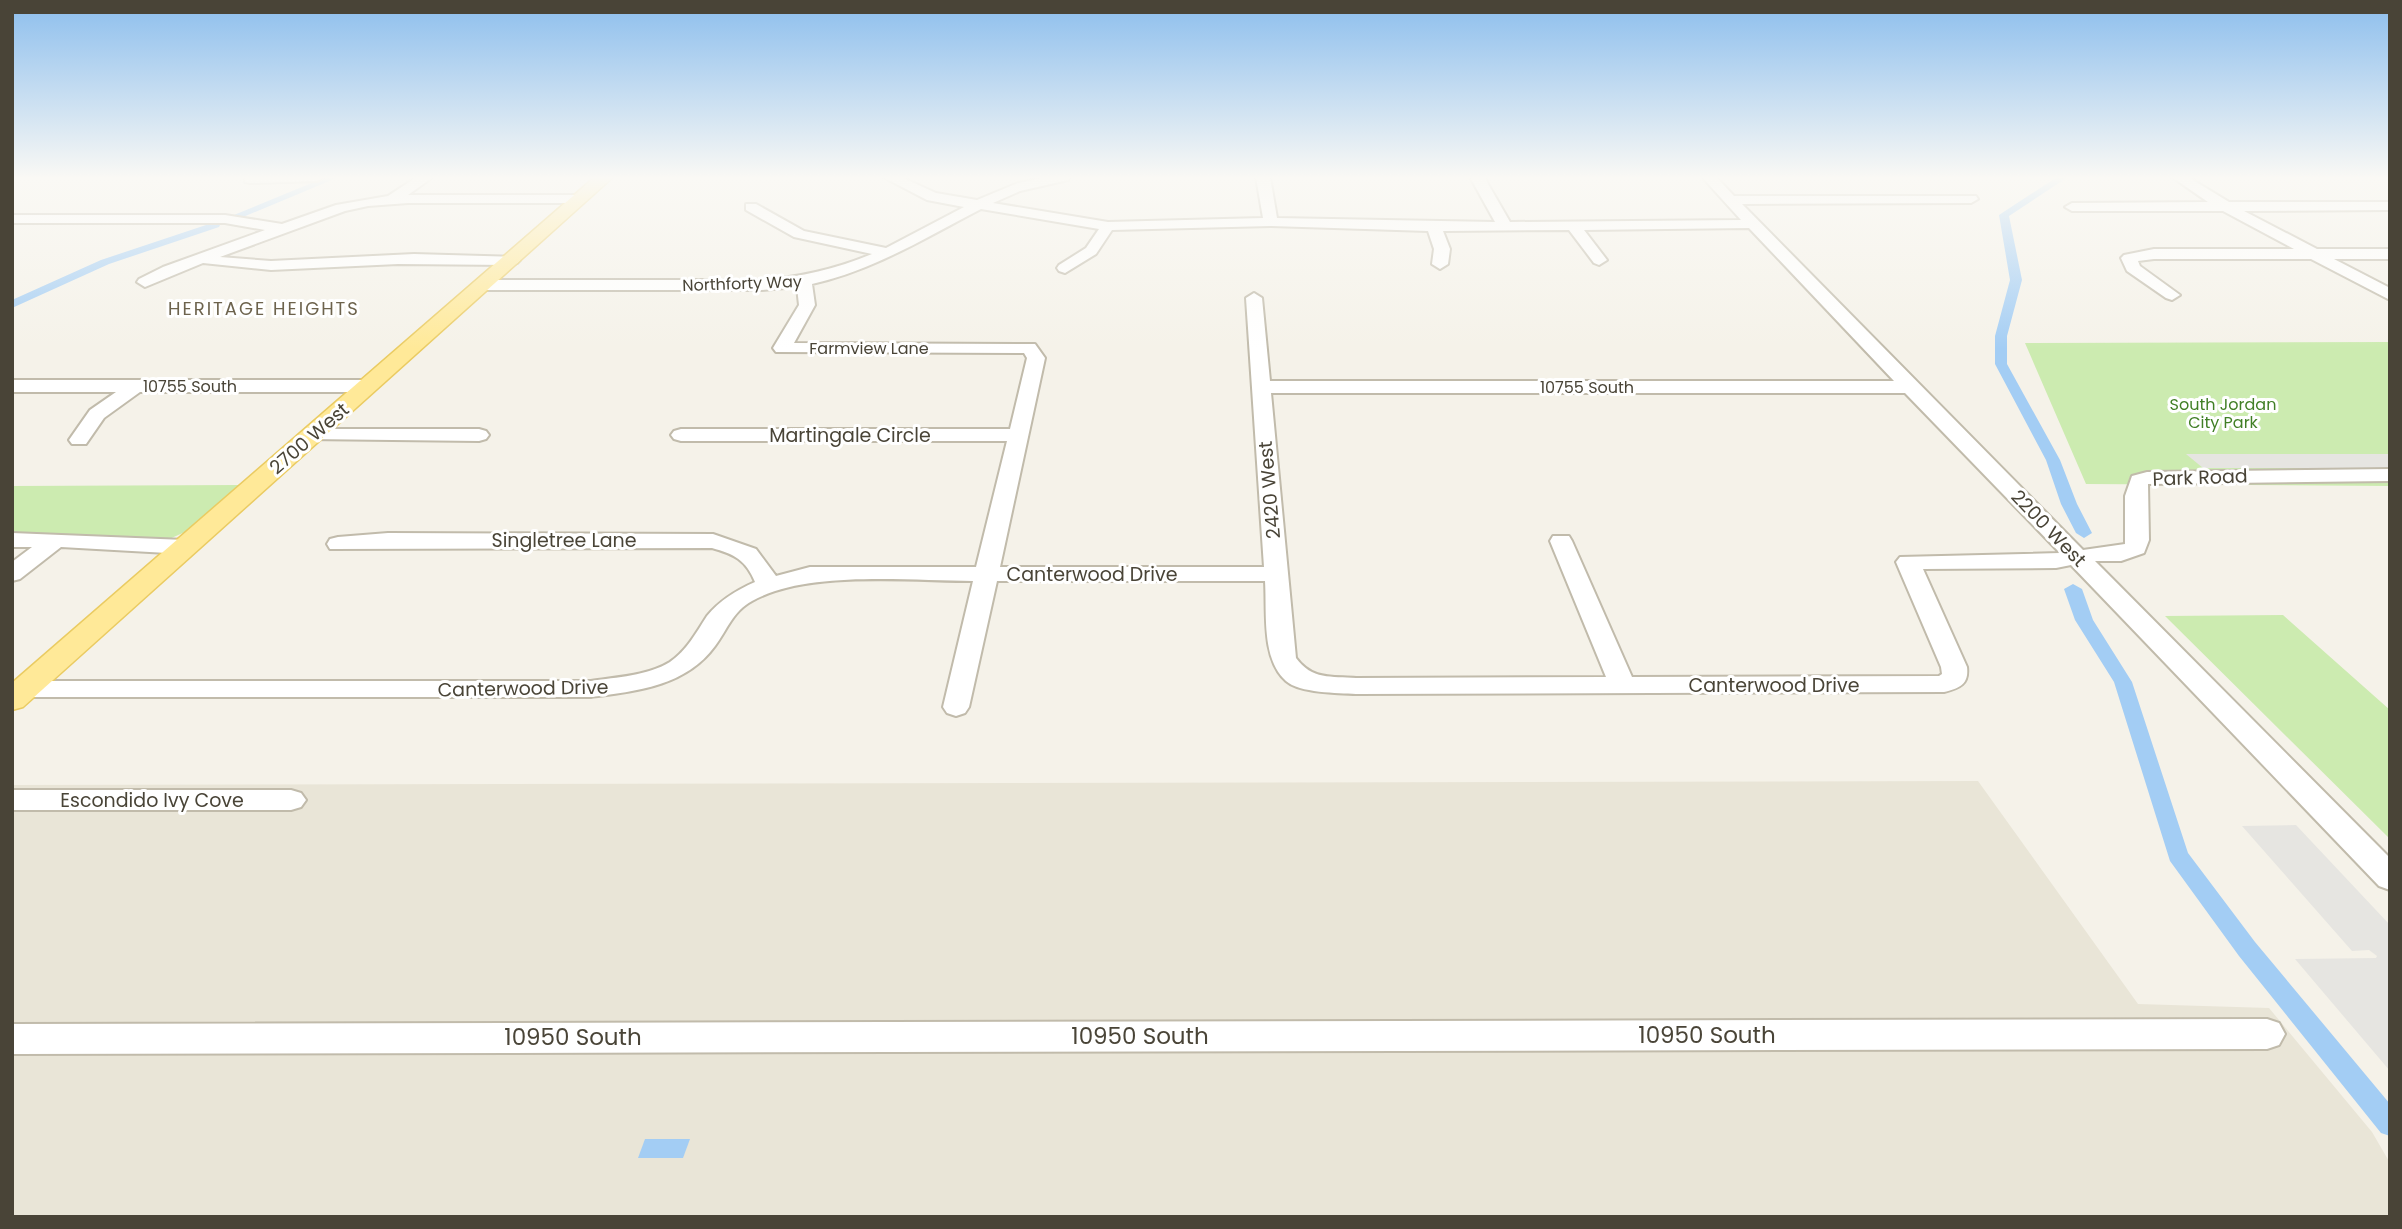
<svg xmlns="http://www.w3.org/2000/svg" width="2402" height="1229" font-family="Poppins,sans-serif">
<style>
.residential{fill:#e9e5d7}
.green{fill:#ccebb0}
.parking{fill:#e6e5e1}
.water{fill:#a3cdf4}
.lines{fill:none;stroke-linecap:round;stroke-linejoin:round}
.canal{fill:#a3cdf4;fill-rule:evenodd}
.minor-casing{stroke:#c1bbab;stroke-width:4}
.major-casing{stroke:#eacb62;stroke-width:3}
.minor{fill:#fff;fill-rule:evenodd}
.major{fill:#ffe998;fill-rule:evenodd}
.labels{text-anchor:middle;stroke-width:6;stroke-linejoin:round;paint-order:stroke}
.far-street-label{font-size:16px;fill:#494437;stroke:#fff}
.far-park-label{font-size:16px;fill:#417f26;stroke:#fff}
.far-neighbourhood-label{font-size:18px;letter-spacing:2px;fill:#6d634d;stroke:#fff}
.street-label{font-size:19px;fill:#494437;stroke:#fff}
.near-street-label{font-size:23px;fill:#494437;stroke:#fff}
</style>
<rect width="100%" height="100%" fill="#f5f2e9"/>
<path class="residential" d="M1978 781 2138 1004 2269 1008 2372 1132 2390 1163V1217H12V785Z"/>
<path class="green" d="M2390 342V486L2086 484 2025 343Z
M239 485 185 532 167 540 141 541 86 535 12 534V486Z
M2283 615 2390 710V839L2165 616Z"/>
<path class="parking" d="M2186 454H2390V468H2203Z
M2296 825 2390 925V1071L2295 959 2376 958 2377 956 2369 950 2352 951 2242 826Z"/>
<path class="water" d="M645 1139H690L683 1158H638Z"/>
<g class="lines">
<path class="canal" d="M326 177H339L243 217 234 215Z
M2057 177H2068L2009 216 2022 280 2007 336V364L2060 460 2077 504 2092 533 2084 538 2076 533 2061 504 2046 460 1995 364V336L2010 280 1999 215Z
M215 222 220 225 219 227 109 264 12 308V300L101 260Z
M2073 584 2082 589 2093 620 2132 682 2188 853 2255 942 2390 1104V1136L2381 1133 2239 956 2170 861 2114 682 2075 620 2064 589Z"/>
<g class="minor-casing">
<path id="minor" d="M245 177H324L317 181 250 183 245 182Z
M417 177H433L408 195H580L587 199 580 203H408L368 206 345 211 220 257 271 261 414 254 517 257 520 260 517 263 512 265 398 264 271 270 203 263 145 287 137 282 139 279 163 267 265 230 225 223H12V215H225L282 224 336 205 388 196Z
M883 177H901L936 193 977 200 1018 183 1047 177H1070L1068 180 1020 191 993 203 1108 222 1263 218 1256 177H1270L1277 218 1495 222 1470 177H1484L1510 222 1741 220 1702 177H1716L1734 196H1976L1978 199 1971 203 1742 204 2083 550 2125 544V496L2132 476 2147 472 2390 469V481L2148 484 2149 540 2144 553 2121 561H2095L2390 858V890L2379 886 2071 565 2056 568 1923 569 1967 667C1969 684 1960 688 1944 692L1356 694C1338 693 1299 693 1286 681 1261 659 1267 612 1265 581H997L969 707 965 713 956 716 947 713 943 707 973 581C909 581 807 570 752 601 733 611 727 630 715 646 686 686 637 691 591 697H24L15 695 12 691 15 683 24 681H591C617 677 647 676 670 662 687 650 696 633 707 616 720 600 737 590 755 582 746 560 734 554 712 548L330 549 327 544 330 539 338 537 388 533 713 534 756 549 776 576 810 567H976L1007 441H681L674 439 671 435 674 431 681 429H1010L1027 358 1024 353 776 352 773 348 799 305 797 287 762 290H482L474 285 482 280H762C801 277 836 269 872 254L794 237 746 210V204H756L804 231 886 248 964 207 927 200ZM981 209 1099 229 1086 248 1059 265 1057 268 1059 271 1065 273 1096 254 1112 230 1271 226 1428 231 1434 249 1432 264 1440 269 1448 264 1450 249 1443 231 1569 230 1594 263 1599 265 1607 260 1584 230 1749 228 1894 381H1270L1262 298 1254 293 1246 298 1264 567H1000L1045 358 1035 344 794 343 815 305 812 284C874 270 925 238 981 209ZM1271 393H1905L2060 553 1900 557 1896 562 1941 667 1942 674 1939 676 1632 677 1572 541 1569 536H1553L1550 541 1606 677 1356 678C1331 676 1312 680 1296 658Z
M2172 177H2188L2229 202H2390V210L2244 211 2317 249H2390V259H2334L2390 288V300L2311 259H2154L2138 261 2140 266 2180 295 2172 300 2166 298 2127 271 2121 258 2124 255 2154 249H2294L2223 211H2072L2065 207 2072 203 2208 202Z
M12 380H369L378 386 369 392H140L104 418 86 444H72L69 440 90 410 116 392H12Z
M313 429H479L486 431 489 435 486 439 479 441 306 439 303 435 306 431Z
M12 533 185 540 193 542 196 547 193 552 185 554 61 547 20 579 12 581V562L32 547H12Z
M12 790H291L301 793 306 800 301 807 291 810H12Z
M2267 1019 2279 1023 2285 1034 2279 1045 2267 1049 12 1054V1024Z"/>
</g>
<g class="major-casing">
<path id="major" d="M595 177H613L23 707 12 710V683Z"/>
</g>
<use href="#minor" class="minor"/>
<use href="#major" class="major"/>
</g>
<linearGradient id="sky" x2="0" y2="1"><stop stop-color="#8cbeed"/><stop offset="0.51" stop-color="#faf9f5"/><stop offset="1" stop-color="#faf9f5" stop-opacity="0"/></linearGradient>
<rect width="2402" height="349" fill="url(#sky)"/>
<g class="labels">
<g class="far-street-label">
<text transform="translate(742 283) rotate(-2)" y="6">Northforty Way</text>
<text x="869" y="354">Farmview Lane</text>
<text x="190" y="392">10755 South</text>
<text x="1587" y="393">10755 South</text>
</g>
<g class="far-park-label">
<text x="2223" y="410">South Jordan<tspan x="2223" dy="18">City Park</tspan></text>
</g>
<g class="far-neighbourhood-label">
<text x="264" y="315">HERITAGE HEIGHTS</text>
</g>
<g class="street-label">
<text x="850" y="442">Martingale Circle</text>
<text transform="translate(309 438) rotate(-41)" y="7">2700 West</text>
<text transform="translate(2200 477) rotate(-2)" y="7">Park Road</text>
<text transform="translate(1269 490) rotate(-95)" y="7">2420 West</text>
<text transform="translate(2049 528) rotate(46)" y="7">2200 West</text>
<text x="564" y="547">Singletree Lane</text>
<text x="1092" y="581">Canterwood Drive</text>
<text x="1774" y="692">Canterwood Drive</text>
<text transform="translate(523 688) rotate(-1)" y="7">Canterwood Drive</text>
<text x="152" y="807">Escondido Ivy Cove</text>
</g>
<g class="near-street-label">
<text x="1707" y="1043">10950 South</text>
<text x="1140" y="1044">10950 South</text>
<text x="573" y="1045">10950 South</text>
</g>
</g>
<rect width="2402" height="1229" fill="none" stroke="#494437" stroke-width="28"/>
</svg>
